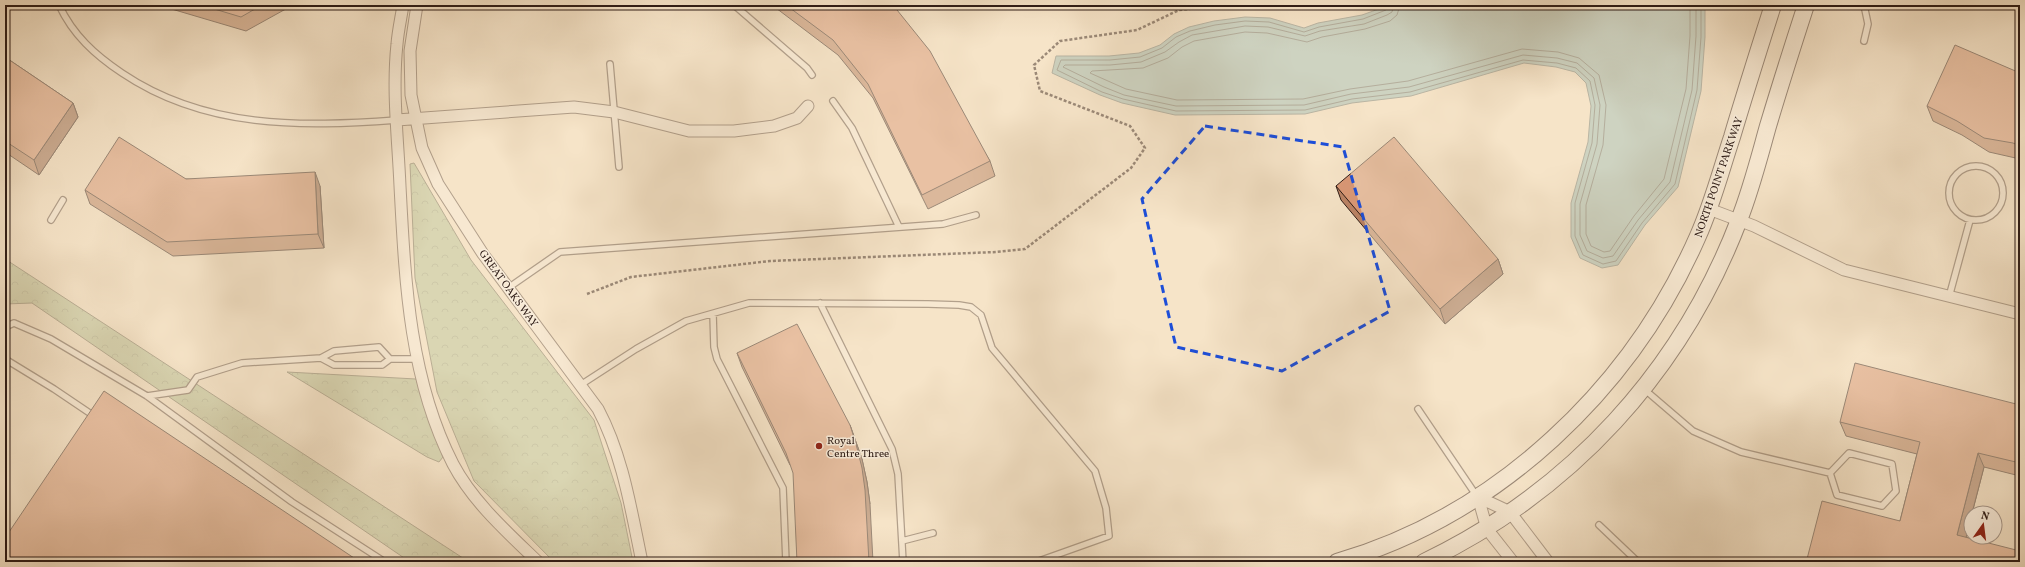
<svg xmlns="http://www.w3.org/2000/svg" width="2025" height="567" font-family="Vollkorn,serif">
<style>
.forest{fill:url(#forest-crowns);stroke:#737058}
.water{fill:#9dbeb8;stroke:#717d77}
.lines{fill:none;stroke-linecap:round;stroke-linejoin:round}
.shore{stroke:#666d67;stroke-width:1}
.lane-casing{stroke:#604e42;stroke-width:8}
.street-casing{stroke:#604e42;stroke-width:13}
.secondary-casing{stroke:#2e1c16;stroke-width:18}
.path{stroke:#2e1c16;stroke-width:2.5;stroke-dasharray:3 2;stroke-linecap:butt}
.lane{stroke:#f9eddb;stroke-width:5.5}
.street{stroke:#f9eddb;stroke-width:11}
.secondary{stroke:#f9eddb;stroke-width:16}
.wall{fill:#bb8365;stroke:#2e1c16}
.shaded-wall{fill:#996a53;stroke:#2e1c16}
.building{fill:#da9876;stroke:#2e1c16}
.marked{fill:none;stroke:#1d4ed8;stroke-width:3;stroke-dasharray:8 5;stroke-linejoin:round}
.poi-dot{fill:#8f2418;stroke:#f9eddb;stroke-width:1.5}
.labels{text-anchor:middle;stroke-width:3;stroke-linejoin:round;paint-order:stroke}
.street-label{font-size:11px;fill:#2e1c16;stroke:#f9eddb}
.poi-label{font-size:11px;fill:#2e1c16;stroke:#f9eddb;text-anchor:start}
</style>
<defs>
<pattern id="forest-crowns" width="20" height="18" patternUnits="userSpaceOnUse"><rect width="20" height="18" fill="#b8c599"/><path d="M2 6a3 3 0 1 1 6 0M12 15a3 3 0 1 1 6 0" fill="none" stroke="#9ea983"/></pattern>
</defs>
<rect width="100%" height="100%" fill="#f6e4c8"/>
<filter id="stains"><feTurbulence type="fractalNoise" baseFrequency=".005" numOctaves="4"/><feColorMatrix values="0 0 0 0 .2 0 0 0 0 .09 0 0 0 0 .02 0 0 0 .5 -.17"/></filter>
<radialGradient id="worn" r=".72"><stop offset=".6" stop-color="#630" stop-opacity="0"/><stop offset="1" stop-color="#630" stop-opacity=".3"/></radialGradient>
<path class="forest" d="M414 163 471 260 594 420 621 503 633 562H554L474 481 437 392 415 278 410 164Z
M5 259 469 562H410L32 303 5 304Z
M287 372 416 379 443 457 439 462 427 457Z"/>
<path class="water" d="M1390 5H1705V37L1701 91 1678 187 1645 225 1618 265 1602 268 1580 258 1571 237V203L1588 142 1591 106 1586 83 1575 72 1556 67 1524 63 1411 96 1352 103 1305 114 1175 115 1122 103 1100 95 1052 73 1056 56H1109L1139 53 1160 45 1174 34 1189 27 1214 21 1245 17 1270 18 1304 28 1318 23 1362 15Z"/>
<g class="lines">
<path class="shore" d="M1389 5 1386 10 1363 19 1319 27 1304 32 1269 22 1245 21 1215 25 1190 31 1176 37 1162 48 1140 57 1110 60H1061L1057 70 1102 92 1123 99 1176 111 1305 110 1352 99 1410 92 1523 60 1557 63 1576 68 1590 81 1595 105 1592 143 1575 203V236L1583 255 1603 264 1616 261 1642 223 1675 184 1697 90 1701 37V5
M1394 5 1392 12 1387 15 1364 24 1320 31 1305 36 1268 27 1245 26 1192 35 1179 42 1165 52 1141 62 1110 65H1065L1063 67 1104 87 1124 95 1176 106 1304 105 1351 94 1409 87 1523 55 1557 58 1577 63 1594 78 1600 105 1597 144 1580 204V235L1587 251 1603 258 1613 256 1638 220 1670 182 1692 90 1696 36V5
M1400 5 1397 15 1390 21 1365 29 1322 37 1307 42 1267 33 1245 32 1194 41 1182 47 1168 58 1143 68 1092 71 1090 73 1126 89 1177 100 1303 99 1350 89 1408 81 1522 49 1558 52 1579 58 1599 75 1606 105 1603 145 1586 205V234L1591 246 1604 252 1610 251 1634 216 1664 179 1686 89 1690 36V5"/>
<g class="lane-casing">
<path id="lane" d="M59 5C73 35 95 55 122 73 205 129 301 127 397 120
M734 5 807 68 812 75
M1864 5 1868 24 1864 41
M610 64 619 167
M833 101 852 128 899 227
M1949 193a27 27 0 1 1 54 0a27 27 0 1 1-54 0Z
M51 220 63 200
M508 288 560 252 943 224 976 215
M1949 297 1970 220
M820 303 892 449 898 474 903 562
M713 314 714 347 717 359 783 488 786 562
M5 327 14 323 51 339 147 396 292 502 385 562
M321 358 334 365H382L390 359H416
M5 359 54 389 94 416
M582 384 636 349 686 321 749 303 928 304 959 305 971 307 981 315 992 348 1095 471 1106 508 1109 536 1036 562
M1644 389 1693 431 1741 452 1830 473 1837 495 1882 506 1896 491 1892 464 1849 453 1830 473
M147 396 188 390 197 377 242 363 321 358 334 351 379 347 390 359
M1418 409 1476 495
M1599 525 1638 562
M902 541 933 533"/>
</g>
<g class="street-casing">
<path id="street" d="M403 5C401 18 398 31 397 44 392 91 398 139 400 186 405 280 409 378 453 464 473 502 507 532 538 562
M417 5 410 51 411 95 422 148 438 184 483 254 598 409C623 456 631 510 642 562
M397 120 574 107 614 112 689 131H734L774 126 797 118 808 106
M1709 209 1754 226 1844 270 2020 314
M1478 497 1510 512 1548 562
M1478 497 1487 529 1513 562"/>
</g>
<g class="secondary-casing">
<path id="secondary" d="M1337 562C1498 515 1631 389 1698 236 1712 205 1721 170 1732 137 1745 93 1759 49 1773 5
M1424 562C1570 492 1681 372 1739 220 1751 190 1759 158 1768 126 1780 86 1793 45 1806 5"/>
</g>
<path class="path" d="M587 294 631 277 770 261 996 252 1025 249 1131 168 1145 148 1130 126 1040 91 1034 65 1060 41 1137 30 1179 10 1226 5"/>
<use href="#lane" class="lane"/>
<use href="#street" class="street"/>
<use href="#secondary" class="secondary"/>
</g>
<path class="wall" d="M158 5H293L246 31Z
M772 5H893L990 161 995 176 928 209 873 98 838 55Z
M5 57 73 103 78 117 39 175 5 152Z
M2020 73V159L1989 152 1962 135 1933 121 1927 106Z
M186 179 320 186 324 248 173 256 90 204 85 190Z
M1336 186 1498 259 1503 274 1445 324 1341 200Z
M737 353 850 425 862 459 867 482 870 504 790 465 742 367Z
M2020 405V476L1984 467 1966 537 2020 562H1808L1807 559 1900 521 1917 454 1846 436 1840 422Z"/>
<path class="shaded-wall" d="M73 103 78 117 39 175 34 160Z
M315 172 320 186 324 248 318 234Z
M1498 259 1503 274 1445 324 1440 309Z
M850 425 862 459 867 482 870 504 873 562H869Z
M1978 453 1984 467 1972 513H1971V517L1963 550 1957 535Z"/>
<path class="building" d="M201 5H262L241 17Z
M786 5H893L930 51 990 161 922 195 868 84 833 40Z
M1955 45 2020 73V146L2013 143 1984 138 1957 121 1927 106Z
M5 57 73 103 34 160 5 141Z
M119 137 186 179 315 172 318 234 167 242 85 190Z
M1394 137 1498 259 1440 309 1336 186Z
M797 324 850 425 856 444 862 468 865 490 869 562H797L793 473 786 453 737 353Z
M1855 363 2020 405V463L1978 453 1957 535 2020 551V562H1820L1807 559 1822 501 1900 521 1920 442 1840 422Z
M104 391 360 562H5V538Z"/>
<path d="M0 0H2025V567H0ZM1205 126 1343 147 1390 311 1282 371 1176 347 1142 199Z" fill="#f6e4c8" fill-opacity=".55" fill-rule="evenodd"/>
<path class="marked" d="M1205 126 1343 147 1390 311 1282 371 1176 347 1142 199Z"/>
<circle class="poi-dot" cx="819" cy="446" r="4"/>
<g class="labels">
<g class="street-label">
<text transform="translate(1718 177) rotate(-71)" y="4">NORTH POINT PARKWAY</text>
<text transform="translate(509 288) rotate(54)" y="4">GREAT OAKS WAY</text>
</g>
<g class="poi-label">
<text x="827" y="444">Royal<tspan x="827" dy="13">Centre Three</tspan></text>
</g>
</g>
<rect width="2025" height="567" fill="none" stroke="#f6e4c8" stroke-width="20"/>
<rect x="6" y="6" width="2013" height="555" fill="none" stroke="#2e1c16" stroke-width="2"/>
<rect x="10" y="10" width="2005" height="547" fill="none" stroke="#2e1c16"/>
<g transform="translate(1983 525) rotate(14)"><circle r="19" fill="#f9eddb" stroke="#a8998c"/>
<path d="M0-3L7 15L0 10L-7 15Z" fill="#8f2418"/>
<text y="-6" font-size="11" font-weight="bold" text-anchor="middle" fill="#2e1c16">N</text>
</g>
<rect width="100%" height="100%" filter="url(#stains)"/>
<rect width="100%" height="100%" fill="url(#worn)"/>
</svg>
